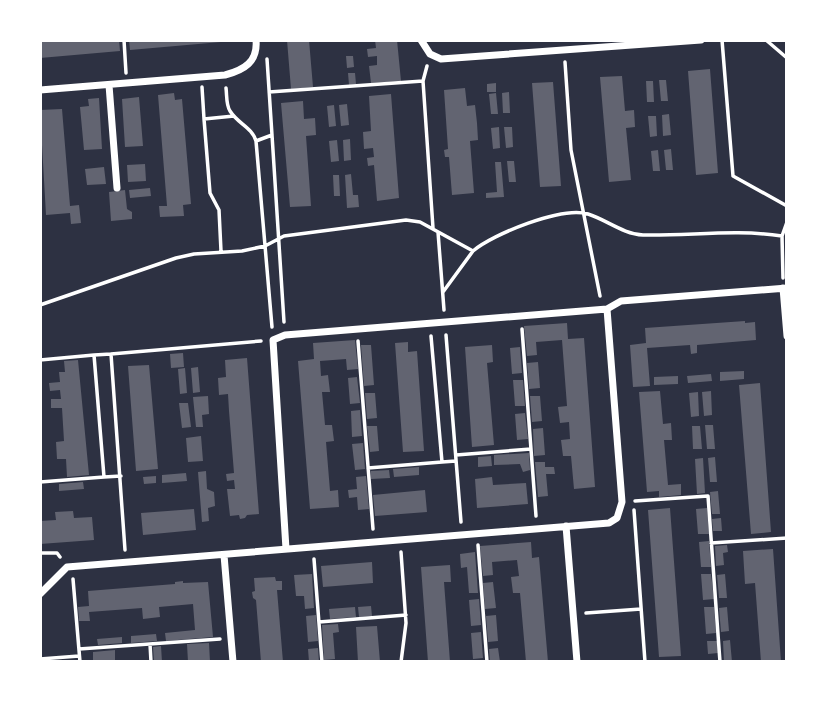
<svg xmlns="http://www.w3.org/2000/svg" width="827" height="702" font-family="'Noto Serif',serif">
<style>
.building{fill:#626471}
.lines{fill:none;stroke-linecap:round;stroke-linejoin:round}
.path{stroke:#fff;stroke-width:3.5}
.minor{stroke:#fff;stroke-width:7}
</style>
<rect width="100%" height="100%" fill="#2d3142"/>
<path class="building" d="M40 40H119L120 51 40 58Z
M129 40H221V42L130 50Z
M287 40H309L313 87 291 89Z
M375 40H397L401 81 371 83 369 66 377 65V56L368 57 367 49 376 48Z
M346 56H353L354 67 347 68Z
M710 69 718 173 696 175 688 71Z
M348 73H355L356 84 349 85Z
M622 76 625 111 634 110 635 127 626 128 631 180 609 182 600 77Z
M659 80H666L668 101H661Z
M646 81H653L654 102H647Z
M553 82 561 186 540 187 532 83Z
M496 83V92H487V84Z
M465 88 467 106 475 105 477 123 478 140 470 141 474 193 452 195 449 157H445L444 150 448 149 444 90Z
M509 92 510 113H503L502 93Z
M174 93 175 100 182 99 191 204 183 205 184 216 160 217 159 206H167L158 95Z
M496 93 498 114H491L489 94Z
M391 94 399 198 377 201 374 165 368 166 367 158 374 157 373 148 364 149 363 132 371 131 369 96Z
M139 97 143 146 125 147 122 99Z
M99 98 102 149 84 150 80 107 89 106 88 99Z
M303 101 304 119 315 118 316 135 306 136 311 206 290 207 281 103Z
M347 104 349 125 341 126 339 105Z
M334 105 336 126 329 127 327 106Z
M62 109 70 206 79 205 81 223 71 224 70 213 46 215 40 110Z
M669 114 671 135 663 136 662 115Z
M648 116H656L657 136 650 137Z
M499 127 500 148 493 149 491 128Z
M504 127H512L513 147 506 148Z
M350 139 351 160 344 161 343 140Z
M337 140 339 161 331 162 329 141Z
M671 149 673 170H666L664 150Z
M658 150 660 171H653L651 151Z
M507 161H514L516 182H509Z
M495 162H501L504 197 486 198V193L497 192Z
M145 164 146 181 128 182 127 165Z
M104 167 106 184 87 185 85 169Z
M351 174 353 195H358L359 207 347 208 345 175Z
M333 175H339L340 196H334Z
M150 188 151 196 130 198 129 190Z
M125 190 127 209 132 212V219L111 221 109 192Z
M745 321V323L755 322 756 340 697 345V353L691 354 690 345 647 348 650 386 633 387 630 345 646 343 645 328Z
M567 323 568 339 584 338 595 487 574 489 571 456H563L561 440 570 439 569 422 560 423 558 407 567 406 562 340 536 342 537 355 527 356 524 326Z
M355 340 358 369 347 370 346 359 320 361 321 376 328 375 330 392H322L325 425H332L334 441 326 442 330 491 338 490 339 507 310 509 298 361 314 359 313 343Z
M408 342V352L417 351 424 451 403 452 395 343Z
M361 345H371L374 385 364 386Z
M492 345 493 362 487 363 494 445 472 447 465 347Z
M520 347 522 373 512 374 510 348Z
M183 353 184 367 171 368 170 354Z
M247 358 259 514 247 515 245 518 240 519 239 515 230 516 227 489H235L234 480 227 481 226 474 234 473 229 411 228 394 219 395 218 378 226 377 225 360Z
M78 360 89 475 67 477 66 459H57L56 442 64 441 62 408H51V399H61L60 390 50 391 49 383 60 382 59 372H65L64 361Z
M538 362 540 388 529 389 527 363Z
M149 365 158 469 136 471 128 366Z
M198 367 200 392 193 393 191 368Z
M185 368 187 393 180 394 178 369Z
M744 371V379L720 381V372Z
M711 374 712 381 688 383 687 376Z
M678 376V384L654 385V377Z
M357 377 360 403 350 404 348 378Z
M513 380H523L525 406H515Z
M760 383 771 532 751 534 739 385Z
M660 391 663 424 671 423 672 440H664L668 485 681 484V495L659 497V491L647 492 639 392Z
M711 391 712 415 704 416 702 392Z
M698 392 699 416 691 417 689 393Z
M365 393H375L377 418 367 419Z
M208 396 209 414 202 415 203 427H196L193 397Z
M530 396H540L542 421 532 422Z
M179 403H188L191 427 182 428Z
M360 410 362 436 352 437 351 411Z
M525 413 528 439 517 440 515 414Z
M705 425H713L715 449H707Z
M367 426H377L379 451 370 452Z
M692 426H700L702 449H693Z
M543 428 545 455 534 456 533 429Z
M201 436 203 461 188 462 186 438Z
M363 443 365 469 355 470 352 444Z
M529 453 530 470 523 472 520 464 494 465V455Z
M491 456 492 466 478 467V457Z
M715 457 717 482H710L708 458Z
M703 458 705 493 697 494 695 459Z
M535 462H545V467H554L555 474H546L548 496 538 497Z
M419 467V475L394 477 393 469Z
M389 470 390 478 371 479V471Z
M206 471 207 489 214 492 215 506 208 508 209 521 202 522 198 472Z
M186 473 187 481 162 483V475Z
M156 476V483L144 484 143 477Z
M366 476 369 509 358 510 357 497 349 498 348 490 357 489 356 477Z
M492 477 493 485 526 483 528 504 477 508 475 479Z
M83 482 84 489 59 491V484Z
M425 490 427 512 375 516 373 495Z
M718 491 720 514H712L710 492Z
M670 508 681 656 659 657 648 510Z
M707 508 709 534H698L696 509Z
M194 509 196 530 143 535 141 513Z
M73 511 74 518 92 517 94 540 40 544V521L56 520 55 512Z
M721 518 722 531H713L712 519Z
M709 541 711 567H701L699 542Z
M531 542 532 558 539 557 548 662H526L520 593H513L511 577 519 576 517 560 492 562 493 575 483 576 480 546Z
M727 545 728 552 723 553 724 565 716 566 715 546Z
M773 549 781 662H761L755 583 745 584 743 551Z
M475 552 478 593H469L467 567 461 568 460 554Z
M372 562 373 583 323 587 321 566Z
M450 565 451 582H444L450 662H428L421 567Z
M312 574 314 608 305 609 304 596H296L294 575Z
M701 574H711L714 599 703 600Z
M725 574 727 598H719L717 575Z
M275 577 276 581H282V590H277L283 662H261L256 600 253 598 252 592 255 591 254 578Z
M183 581V583L208 582 213 637 166 641 165 633 195 630 193 604 159 607 160 617 143 619 142 608 89 612 90 621H79L78 607 89 606 88 591 175 584V582Z
M493 582 496 608 485 609 483 583Z
M479 599 481 625 471 626 469 600Z
M371 606 372 616 359 617 358 607Z
M355 607 356 617 330 619 329 609Z
M704 607H714L716 633 706 634Z
M727 607 729 631 721 632 719 608Z
M316 615 318 641 308 642 306 616Z
M496 615 498 641 488 642 486 616Z
M338 624 339 632 333 633 335 659 324 660 322 625Z
M377 626 380 662H358L356 627Z
M481 632 483 658 473 659 471 633Z
M156 634 157 641 131 643V636Z
M122 637V643L98 645 97 639Z
M730 640 732 662H724L723 641Z
M707 641H717L718 653 708 654Z
M209 643 210 662H188L187 644Z
M161 646 162 662H154L153 647Z
M318 648 319 662H309L308 649Z
M498 648 500 662H490L489 649Z
M115 650V662H93V652Z"/>
<g class="lines">
<path class="path" d="M124 40 126 73
M722 40 733 176 787 206
M766 40 787 58
M565 62 571 150 600 296
M423 81 433 228
M202 87 204 119 234 116
M226 88C227 96 226 105 230 111 238 124 252 127 256 141L272 327
M269 92 423 81 427 66
M204 119 210 193 219 210 221 251
M272 135 284 322
M256 141 272 135 267 59
M438 232 444 310
M783 278 782 236 787 222
M443 292 473 251
M40 305 176 258 194 254 242 251 265 246 284 236 406 220 420 222 473 251C493 234 562 206 588 214 607 220 623 234 643 235 690 236 736 229 782 236
M522 329 536 516
M446 335 461 522
M431 336 442 462 456 461
M358 341 373 529
M111 354 261 341
M40 360 94 355
M456 455 531 449
M368 468 442 462
M121 476 104 477 94 355 111 354 125 550
M40 482 104 477
M635 501 708 496 720 662
M634 510 645 662
M711 543 787 538
M478 545 487 662
M401 552 406 623 401 662
M40 553H57L60 557
M314 559 322 662
M73 579 80 662
M586 613 641 609
M319 622 406 615
M150 644 151 662
M79 649 220 639
M40 659 79 656"/>
<path class="minor" d="M421 40 430 54 441 59 701 40
M109 85 117 188
M40 90 225 75C244 70 258 62 256 40
M783 288 787 336
M566 526 577 662
M286 549 273 340 285 335 607 309 621 301 787 288
M224 555 233 662
M40 594 67 567 609 523 617 518 622 502 607 309"/>
</g>
<rect width="827" height="702" fill="none" stroke="#ffffff" stroke-width="84"/>
</svg>
